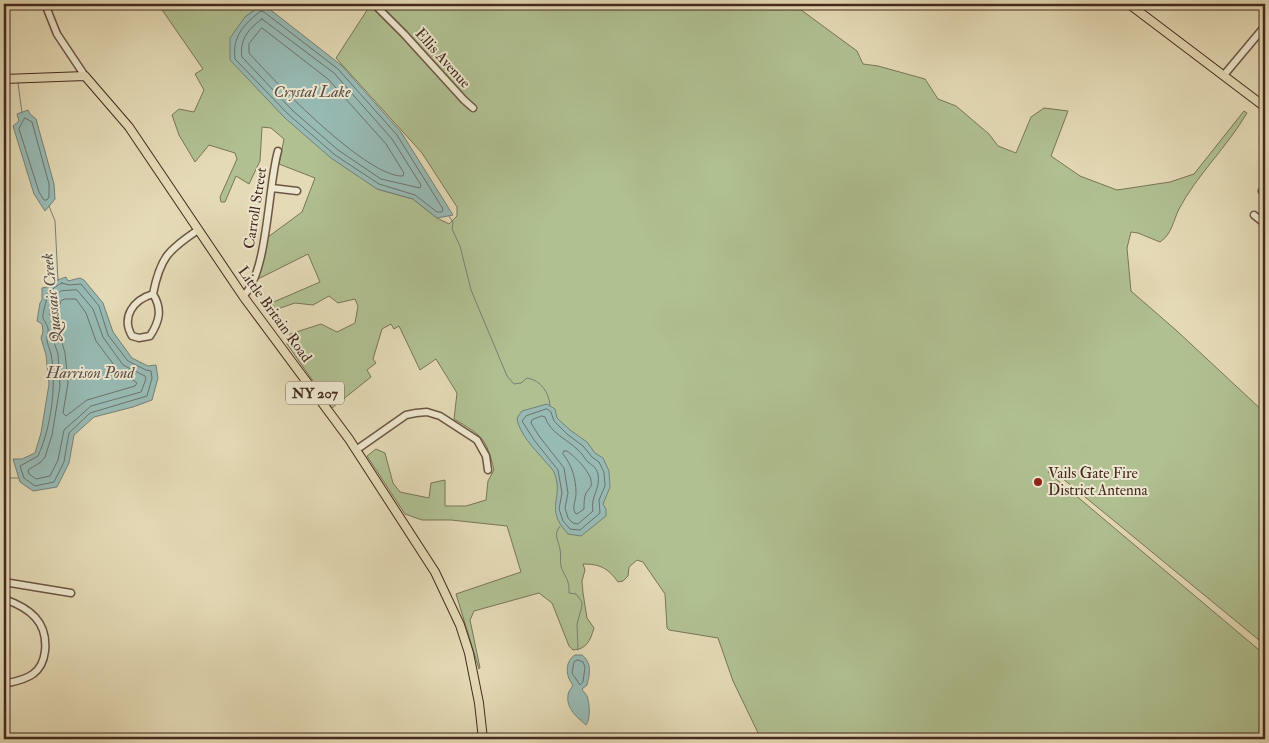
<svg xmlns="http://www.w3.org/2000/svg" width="1269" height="743" font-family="'IM FELL Double Pica',serif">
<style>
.green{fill:#b0c091;stroke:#7a7458}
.water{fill:#97bab4;stroke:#768078}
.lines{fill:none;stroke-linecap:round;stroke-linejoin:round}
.shore{stroke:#6e726a;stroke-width:1}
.stream{stroke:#768078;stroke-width:1}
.minor-casing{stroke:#6d5544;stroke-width:9}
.major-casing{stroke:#45291f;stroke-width:10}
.minor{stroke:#ede7cf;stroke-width:6}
.major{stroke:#e4dab5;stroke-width:8}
.poi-dot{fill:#8f2418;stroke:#ede7cf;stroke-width:2}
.labels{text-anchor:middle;stroke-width:4;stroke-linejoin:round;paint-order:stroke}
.shield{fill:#ede7cf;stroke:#776254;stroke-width:1}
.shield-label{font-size:14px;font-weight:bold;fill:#45291f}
.street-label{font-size:15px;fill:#45291f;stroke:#ede7cf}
.poi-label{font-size:15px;fill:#45291f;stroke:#ede7cf;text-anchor:start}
.water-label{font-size:16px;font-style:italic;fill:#5a4d44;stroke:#ede7cf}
</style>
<rect width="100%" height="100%" fill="#e4dab5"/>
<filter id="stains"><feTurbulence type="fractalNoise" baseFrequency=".004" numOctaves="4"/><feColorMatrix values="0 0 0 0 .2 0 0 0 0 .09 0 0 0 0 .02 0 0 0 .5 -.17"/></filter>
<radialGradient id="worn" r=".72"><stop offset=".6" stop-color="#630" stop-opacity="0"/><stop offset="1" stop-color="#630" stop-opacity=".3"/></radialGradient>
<path class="green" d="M158 4H263L245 17 377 189 413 199 437 218 449 224 457 216V207L422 153 336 58 371 4H793L857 51 863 64 878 66 925 79 938 99 956 106 989 134 998 146 1016 153 1031 117 1044 108 1068 111 1051 156 1080 176 1117 190 1170 182 1194 174 1244 111 1247 113C1227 147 1197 175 1179 209 1173 221 1172 234 1160 242L1138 233 1131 232 1127 248 1131 291 1177 331 1265 413V645L1051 469 1048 472 1265 655V739H761L733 681 718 638 669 630 667 628 665 594 643 562 637 560 629 567 628 576 623 581 618 582C608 568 600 564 583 564L585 570 582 581 583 593 587 618 594 628C590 641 587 649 573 650L569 646 552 603 539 593 474 611 470 620 480 668 479 669 456 594 521 572 507 526 451 520H422L405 514 367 456 376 449 385 453 393 483 400 492 429 498 431 483 445 480V506H466L486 500 488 481 494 470C486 437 482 436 454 419L457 393 436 359 420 370 399 326 394 329 391 324 382 329 373 359 376 363 367 370 371 377 332 408 287 344 290 334 321 324 337 332 355 323 358 306 355 299 338 303 329 296 313 305 295 303 266 313 269 304 320 282 308 254 258 279 268 237 302 212 315 178 279 164 284 139 271 128 262 127 260 161 249 184 236 176 225 202H221L220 197 237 159 235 153 209 145 195 162 179 135 172 115 179 109 194 112 204 90 195 74 203 69Z"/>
<path class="water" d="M263 4 341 65 401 132 453 215 437 218 413 199 377 189 331 158 285 118 230 60V38L245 17Z
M28 110 30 114 36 119 54 184 55 199 45 211 34 194 13 126 19 121 17 114Z
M66 277 68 281 80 278 84 280 103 303 113 332 132 358 148 366 156 365 158 378 152 400 133 407 94 417 74 435 69 463 57 487 33 491 20 482 13 459H22L35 453 41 433 49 384 46 355 41 338 43 332 42 324 37 321 40 303 42 300V288L51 286 52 282Z
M547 404 555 409 557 418 570 430 587 442 595 453 603 458 609 471 610 487 603 504 606 509V516L581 536 568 534C543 507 565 499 554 472 552 468 547 464 544 460 534 448 519 434 517 418L522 411Z
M575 655H582C592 663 590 673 587 685L582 689C584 693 588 695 588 700 590 707 590 720 586 725 577 717 566 709 568 695 568 691 572 688 573 685 566 677 564 662 575 655Z"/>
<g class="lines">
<path class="shore" d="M261 11 264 12 338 69 397 135 443 209 442 212H437L415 195 379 184 335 155 288 114 235 59C232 36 244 24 261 11Z
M262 19 334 73 392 139 421 185 420 188 381 179 338 150 292 110 242 57C239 40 249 28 262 19Z
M262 28 328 79 386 144 404 173 403 176C367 178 274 81 249 53V44Z
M25 118 32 122 49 184V197L47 200H44L39 192 19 129Z
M62 283 69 285 81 284 99 306 108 335 128 361 146 370 151 371 152 378 147 396 90 413 69 433 64 462 54 482 35 486 24 478 20 466 38 456C51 428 57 384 51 354 50 349 47 344 47 340 46 335 48 337 48 332 49 326 45 323 43 318 42 315 47 298 48 293 53 289 57 285 62 283Z
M77 290 93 309 103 337 123 365 145 376 146 379 141 392 91 406 64 430 58 460 50 476 36 479 29 474 28 470 41 462 45 457 52 435 60 386 58 354 53 339 55 332 54 323 50 315V309L54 297 61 291Z
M65 299H76L86 313 96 341 117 369 137 383 135 386 87 400 66 416 63 413 68 383 65 353 61 339V322L57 312 61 301Z
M547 409 551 412 554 421 567 434 583 446 592 457 599 462 604 472 605 486 599 500 600 513 580 530 570 529 563 521 559 509 562 493 558 470 534 440 522 421 526 416Z
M542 416 545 417C550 433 567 439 578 450 582 453 584 458 588 462 593 466 596 467 598 474 601 489 590 496 593 511L578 524 573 523 568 518 565 508 568 493 564 468 539 436 531 423 532 420Z
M564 451H567C575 457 594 474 591 486 590 488 588 490 586 493 584 498 584 503 584 509L577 514 575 513C572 506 576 501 576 493 576 479 572 465 563 454Z
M578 660 583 662 585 667 583 682 580 685 572 673 574 662Z"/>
<path class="stream" d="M18 83 22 113
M49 206 55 221 58 281
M449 216 453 222 452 229 460 246 471 290 507 376 514 384 521 383 527 378C541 380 549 393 550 405
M4 478H18
M560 526C553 535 558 539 560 549 561 554 560 560 561 566 564 577 570 579 569 593L576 594 582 602V606L577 624 578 650"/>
<g class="minor-casing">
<path id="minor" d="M45 4 57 34 85 76
M374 4 404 34 464 100 473 108
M1224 75 1265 26
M272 188 297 191
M1262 191 1265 190
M1254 215 1265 224
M153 294C163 310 159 322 150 336L139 338 132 336C121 317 133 300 153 294Z
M153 294C160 258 168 250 198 230
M243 296C268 275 268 184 278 151
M356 450 406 415 416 413 427 412 440 416 477 440 486 456 488 470
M4 582 71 593
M4 599C30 608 48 622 45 651 44 660 40 669 33 674 25 680 13 682 4 684"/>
</g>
<g class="major-casing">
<path id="major" d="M1129 4 1265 107
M4 79 85 76 129 127 243 296 349 439 435 572 460 625 469 653 479 703 483 739"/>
</g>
<use href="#minor" class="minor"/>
<use href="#major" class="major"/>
</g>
<circle class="poi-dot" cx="1038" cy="482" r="5"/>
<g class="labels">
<rect class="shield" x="286" y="381.5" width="58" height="23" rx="4"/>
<g class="shield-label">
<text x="315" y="398">NY 207</text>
</g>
<g class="street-label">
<text transform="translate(443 58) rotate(48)" y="5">Ellis Avenue</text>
<text transform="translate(255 208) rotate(-81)" y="5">Carroll Street</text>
<text transform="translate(275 314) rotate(54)" y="5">Little Britain Road</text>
</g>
<g class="poi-label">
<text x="1048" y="478">Vails Gate Fire<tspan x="1048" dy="17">District Antenna</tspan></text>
</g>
<g class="water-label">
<text x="312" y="97">Crystal Lake</text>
<text transform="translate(51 298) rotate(-96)" y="6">Quassaic Creek</text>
<text x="90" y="378">Harrison Pond</text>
</g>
</g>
<rect width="1269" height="743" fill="none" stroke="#e4dab5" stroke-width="20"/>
<rect x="5" y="5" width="1259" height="733" fill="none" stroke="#45291f" stroke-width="2.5"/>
<rect x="10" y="10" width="1249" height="723" fill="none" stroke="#45291f"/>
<rect width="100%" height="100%" filter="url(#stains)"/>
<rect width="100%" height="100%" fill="url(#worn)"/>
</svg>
